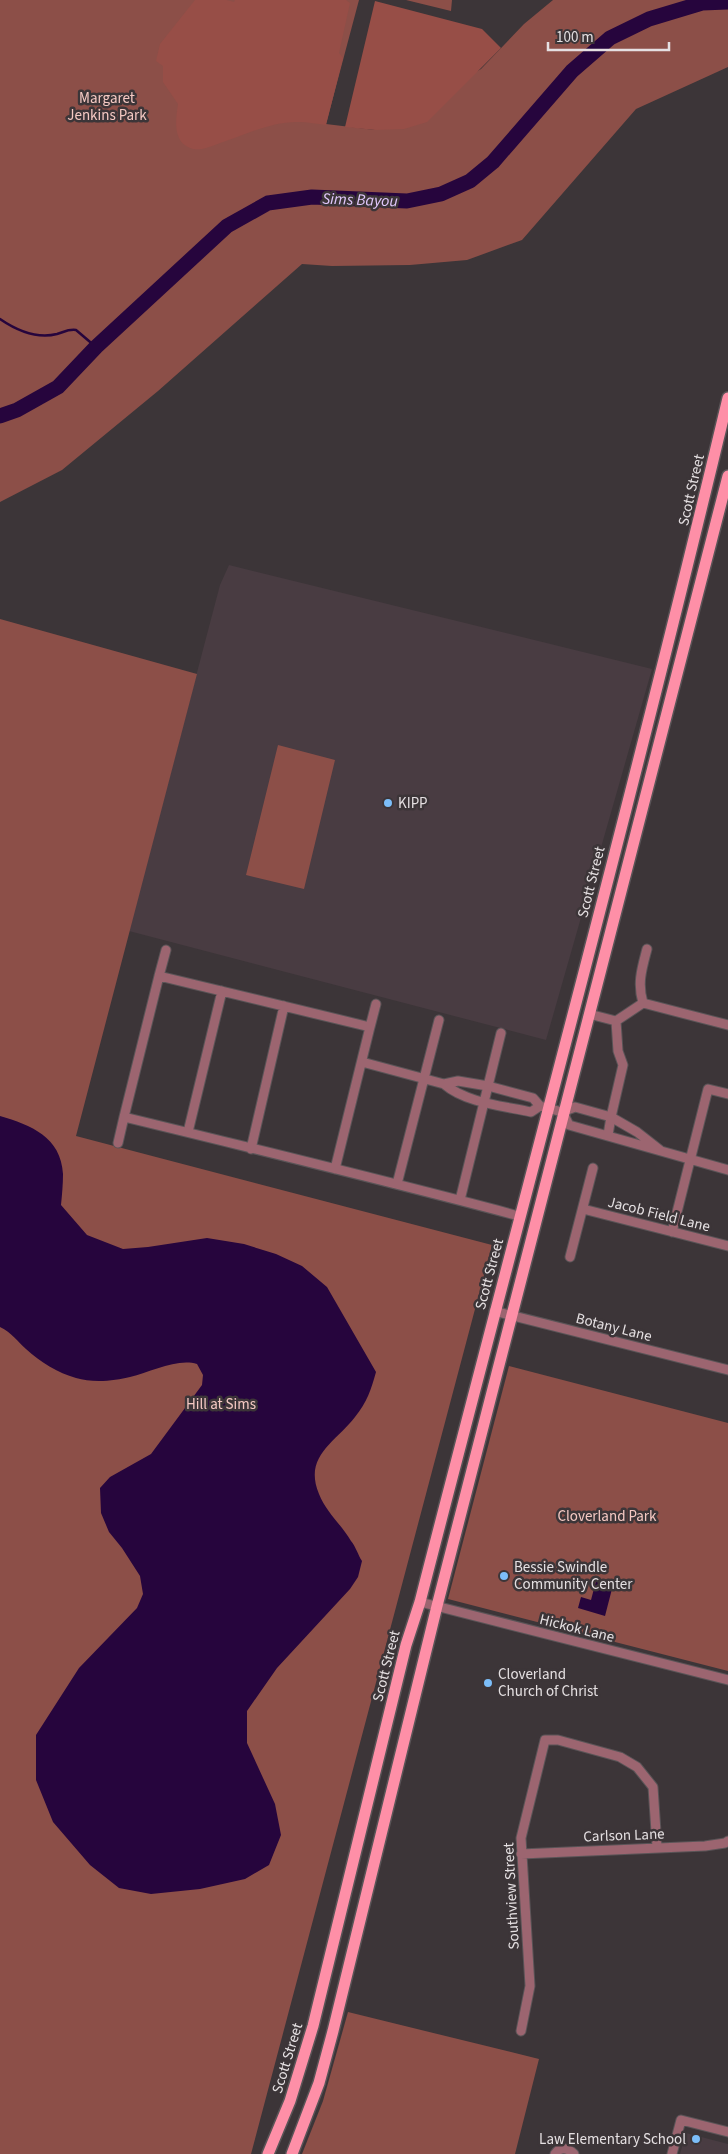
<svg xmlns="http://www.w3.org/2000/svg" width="728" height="2154" font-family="'Source Sans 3',sans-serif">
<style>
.built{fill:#493c42}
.green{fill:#8c4f48}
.forest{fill:#974e47}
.water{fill:#26053d}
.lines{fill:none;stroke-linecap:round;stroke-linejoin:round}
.stream{stroke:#26053d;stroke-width:2.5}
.river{stroke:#26053d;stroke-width:15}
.minor-casing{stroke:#5a5457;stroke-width:11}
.major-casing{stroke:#5a5457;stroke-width:14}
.minor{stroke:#9c6570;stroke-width:9}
.major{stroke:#fe8fa7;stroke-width:11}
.poi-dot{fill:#7cbef9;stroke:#3c3538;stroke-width:2}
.labels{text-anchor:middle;stroke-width:5;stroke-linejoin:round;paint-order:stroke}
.park-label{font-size:15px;fill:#f5c9c3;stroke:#3c3538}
.street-label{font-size:15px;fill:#e5e0e2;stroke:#3c3538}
.poi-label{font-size:15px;fill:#e5e0e2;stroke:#3c3538;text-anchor:start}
.water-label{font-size:16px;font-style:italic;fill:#e2c8fd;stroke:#3c3538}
</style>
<rect width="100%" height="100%" fill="#3c3538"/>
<path class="built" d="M229 565 652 669 546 1040 129 931 220 585Z
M686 2133 728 2144V2154H680Z"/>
<path class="green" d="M0 0H359L326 124 375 130 481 69 524 24 553 0H728V67L636 109 522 240 467 260 410 265 332 266 302 264 158 391 62 470 0 502Z
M406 0H452L451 11Z
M0 619 197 674 76 1136 492 1245 251 2154H0Z
M278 745 335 760 304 889 246 875Z
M509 1366 728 1423V1671L448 1599Z
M348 2012 539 2059 515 2154H302L323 2101Z"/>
<path class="forest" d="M195 0H226L234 2 235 0H346L350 3 339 53 343 58 326 125C317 124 308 122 299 122 272 121 245 135 220 143 212 146 199 152 190 148 172 141 176 119 178 104L163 82V66L156 61 160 44Z
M375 1 482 29 501 48 427 122 404 129 375 130 345 127Z"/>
<path class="water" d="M0 1116C31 1125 61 1137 63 1174 63 1184 62 1195 61 1205L87 1235 123 1249 148 1247 207 1238 244 1244 276 1254 302 1266 327 1287 376 1372C371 1390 367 1402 355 1417 336 1442 303 1456 319 1494 326 1512 341 1524 351 1541 356 1547 358 1555 362 1561L358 1577 350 1589 277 1668 247 1711V1743L275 1804 281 1835 269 1865 245 1879 200 1889 151 1894 119 1888 90 1865 53 1822 36 1780V1735L79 1668 137 1608 143 1594 140 1576 122 1548 109 1532 101 1513 100 1488 110 1477 151 1454 202 1385 203 1375 197 1364C177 1358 151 1372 130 1377 115 1381 92 1383 76 1378 58 1373 40 1362 26 1349 17 1341 12 1333 0 1327Z
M596 1581 613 1585 605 1616 578 1608 581 1597 591 1600Z"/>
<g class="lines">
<path class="stream" d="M0 319C16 330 37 339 57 334 64 332 68 329 76 330L96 347"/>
<path class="river" d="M0 416 17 410 58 387 96 347 227 226 268 203 312 197 407 201 441 194 470 181 493 162 572 71 610 38 649 19 702 3 728 2"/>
<g class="minor-casing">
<path id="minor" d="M159 976 166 950
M643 1003C637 983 642 968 647 949
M589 1014 616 1021 643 1003 728 1025
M370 1027 376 1004
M362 1062 444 1084
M540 1106 531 1112C504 1106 466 1103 444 1084L458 1081 488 1086 533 1098 540 1106 562 1112 575 1107 611 1117 637 1132 660 1150
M563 1113 569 1125 728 1170
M188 1132 222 991
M608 1135 611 1117 623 1065 618 1051 616 1021
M118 1143 124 1117
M251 1149 284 1006
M335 1169 370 1027 159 976 124 1117C256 1149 388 1181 519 1216
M397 1184 439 1020
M460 1200 501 1033
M583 1209 728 1246
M672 1232 708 1089 728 1094
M570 1257 593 1168
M494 1311 728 1370
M420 1602 728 1680
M521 1854 705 1846 725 1843 728 1841
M521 2031 530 1986 521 1838 545 1740H558L620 1757 637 1767 653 1787 657 1847
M555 2154C560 2146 568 2148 574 2154
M672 2154 681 2120 728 2132"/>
</g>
<g class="major-casing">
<path id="major" d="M268 2154 290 2101 313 2026 406 1645 420 1602C523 1201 632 801 728 398
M292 2154 319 2083 333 2031 437 1606 728 476"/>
</g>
<use href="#minor" class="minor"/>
<use href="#major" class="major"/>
</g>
<g class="poi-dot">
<circle cx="388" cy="803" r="5"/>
<circle cx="504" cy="1576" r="5"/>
<circle cx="488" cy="1683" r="5"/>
<circle cx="696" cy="2139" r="5"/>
</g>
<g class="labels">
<g class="park-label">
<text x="107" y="103">Margaret<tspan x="107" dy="17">Jenkins Park</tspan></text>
<text x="221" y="1409">Hill at Sims</text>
<text x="607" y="1521">Cloverland Park</text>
</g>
<g class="street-label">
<text transform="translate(691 490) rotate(-77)" y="5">Scott Street</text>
<text transform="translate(591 882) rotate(-76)" y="5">Scott Street</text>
<text transform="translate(659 1214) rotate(14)" y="5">Jacob Field Lane</text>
<text transform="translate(489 1274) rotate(-75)" y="5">Scott Street</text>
<text transform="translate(614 1327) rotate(14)" y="5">Botany Lane</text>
<text transform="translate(577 1628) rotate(14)" y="5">Hickok Lane</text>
<text transform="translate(386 1666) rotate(-76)" y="5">Scott Street</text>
<text transform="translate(624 1835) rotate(-2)" y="5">Carlson Lane</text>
<text transform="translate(511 1896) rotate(-93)" y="5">Southview Street</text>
<text transform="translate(287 2058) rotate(-73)" y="5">Scott Street</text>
</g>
<g class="poi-label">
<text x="398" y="808">KIPP</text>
<text x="514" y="1572">Bessie Swindle<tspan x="514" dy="17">Community Center</tspan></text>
<text x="498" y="1679">Cloverland<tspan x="498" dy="17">Church of Christ</tspan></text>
<text x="686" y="2144" text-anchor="end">Law Elementary School</text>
</g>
<g class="water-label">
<text transform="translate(360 199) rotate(2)" y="6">Sims Bayou</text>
</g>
</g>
<path d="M548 42v8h121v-8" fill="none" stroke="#e5e0e2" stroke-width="2.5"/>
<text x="556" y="42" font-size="15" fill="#e5e0e2" stroke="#3c3538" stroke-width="4" paint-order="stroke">100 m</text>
</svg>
